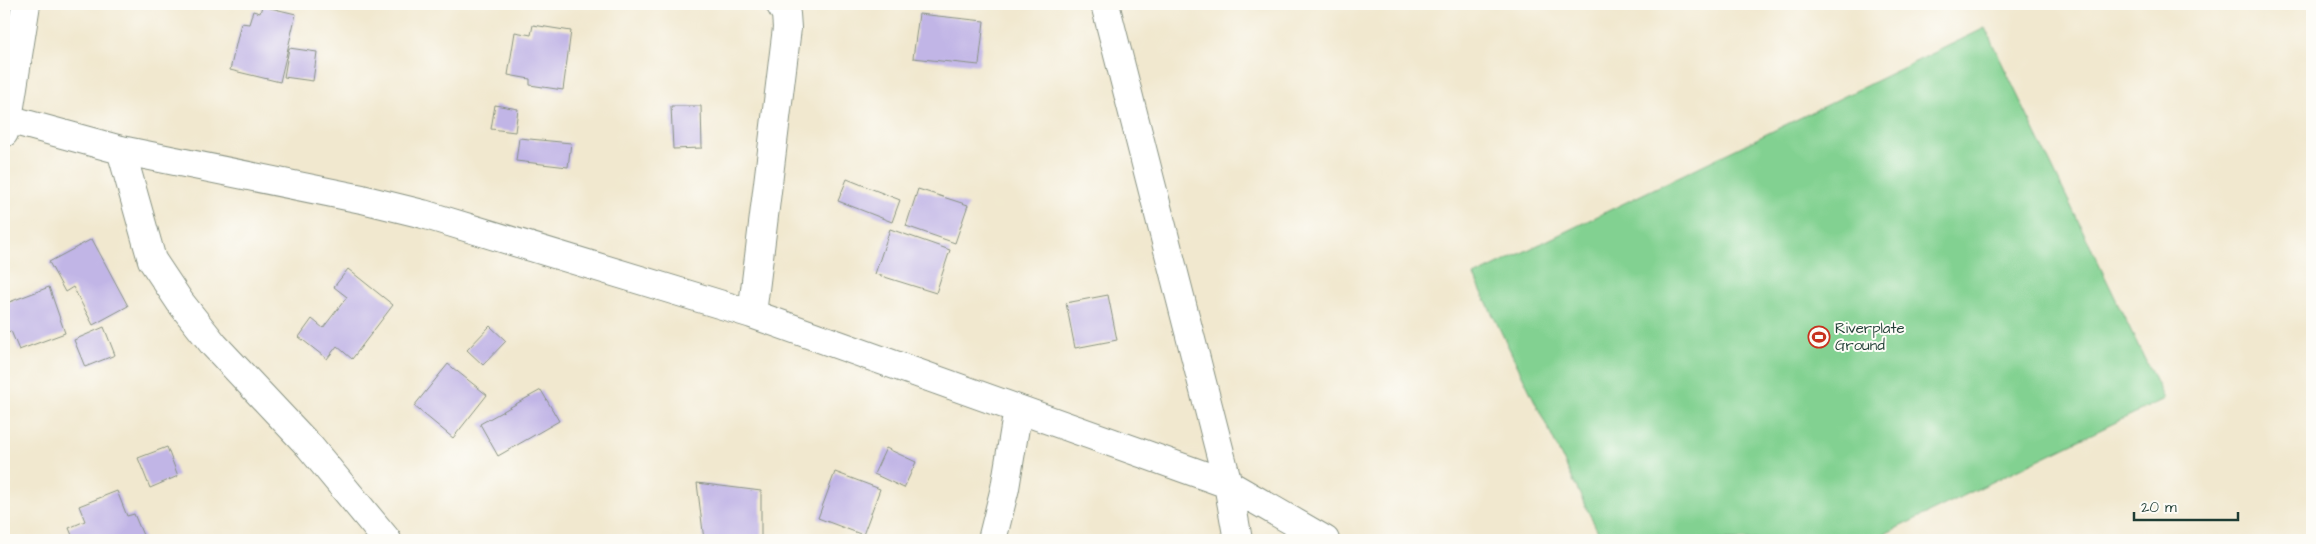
<svg xmlns="http://www.w3.org/2000/svg" width="2316" height="544" font-family="'Architects Daughter',sans-serif">
<style>
.green{fill:#82d191;stroke:#508762}
.building{fill:#c1b5e6}
.lines{fill:none;stroke-linecap:round;stroke-linejoin:round}
.minor-casing{stroke:#889282;stroke-width:30}
.minor{stroke:#fff;stroke-width:28}
.labels{text-anchor:middle;stroke-width:4;stroke-linejoin:round;paint-order:stroke}
.poi-label{font-size:15px;fill:#1f3d34;stroke:#fdfcf7;text-anchor:start}
</style>
<rect width="100%" height="100%" fill="#fdfcf7"/>
<filter id="ink" filterUnits="userSpaceOnUse"><feTurbulence type="fractalNoise" baseFrequency=".02" numOctaves="2"/><feDisplacementMap in="SourceGraphic" scale="10" xChannelSelector="R" yChannelSelector="G"/><feConvolveMatrix kernelMatrix="1 2 1 2 8 2 1 2 1" color-interpolation-filters="sRGB"/></filter>
<filter id="wash" filterUnits="userSpaceOnUse"><feTurbulence type="fractalNoise" baseFrequency=".0096" numOctaves="4" result="noise"/><feDisplacementMap in="SourceGraphic" scale="20" xChannelSelector="R" yChannelSelector="G"/><feGaussianBlur stdDeviation="1.12" result="paint"/><feColorMatrix in="noise" values="0 0 0 0 0 0 0 0 0 0 0 0 0 0 0 0 0 1.4 0 .05"/><feComposite in="paint" operator="in"/></filter>
<g filter="url(#wash)">
<rect width="100%" height="100%" fill="#f1e8cf"/>
<path class="green" d="M1985 28 2164 399 1872 540H1602L1474 276Z"/>
<g id="blocks">
<path class="building" d="M262 6 296 14 280 82 230 70 241 23 249 24 253 11 260 13Z
M919 14 984 21 979 65 913 58Z
M533 25 571 31 563 90 530 85V79L508 75 515 32 531 35Z
M289 48 317 52 313 81 284 77Z
M495 105 518 109 515 132 491 129Z
M671 106H701L702 148 673 149Z
M519 138 571 143 568 167 516 161Z
M847 179 900 200 892 222 838 201Z
M918 189 968 205 955 243 906 226Z
M890 229 950 250 936 293 875 274Z
M92 239 128 306 93 325 73 287 65 292 49 262Z
M348 269 393 305 352 359 337 346 327 359 299 337 312 319 323 328 347 297 334 287Z
M49 287 65 333 19 350 11 331 4 333V304Z
M1108 295 1117 340 1075 348 1066 303Z
M490 326 506 341 483 365 467 350Z
M104 327 115 355 85 367 74 340Z
M448 364 487 395 453 438 414 406Z
M541 390 559 421 498 456 480 424Z
M167 447 178 476 150 488 138 458Z
M886 448 916 462 904 488 874 474Z
M835 472 880 489 863 535 818 518Z
M697 483 761 491V540H704Z
M117 491 127 516 134 514 145 540H74L69 528 85 521 79 506Z
M858 536 870 540H857Z"/>
</g>
</g>
<g filter="url(#ink)">
<use href="#blocks" fill-opacity="0" stroke="#889282" stroke-width="1"/>
<g class="lines">
<g class="minor-casing">
<path id="minor" d="M1105 4 1228 484 1238 540
M4 118 121 150 362 199 423 214 752 314 1228 484 1325 540
M4 133 8 119 26 4
M121 150 152 260 180 302 214 345 310 447 387 540
M752 314 787 28 786 14 780 4
M992 540 1005 488 1018 409"/>
</g>
<use href="#minor" class="minor"/>
</g>
</g>
<defs>
<g id="stadium-ring" transform="scale(1.125)"><circle r="9.5" fill="#fdfcf7" stroke="#c8321e" stroke-width="1.5"/><path d="M0-5a6.5 5 0 1 0 0 10a6.5 5 0 1 0 0-10ZM-3.5-1.8h7v3.6h-7Z" fill="#c8321e"/></g>
</defs>
<g fill-rule="evenodd">
<use href="#stadium-ring" x="1819" y="337"/>
</g>
<g class="labels">
<g class="poi-label">
<text x="1835" y="333">Riverplate<tspan x="1835" dy="17">Ground</tspan></text>
</g>
</g>
<rect width="2316" height="544" fill="none" stroke="#fdfcf7" stroke-width="20"/>
<path d="M2134 512v8h104v-8" fill="none" stroke="#1f3d34" stroke-width="2.5"/>
<text x="2141" y="512" font-size="15" fill="#1f3d34" stroke="#fdfcf7" stroke-width="4" paint-order="stroke">20 m</text>
</svg>
